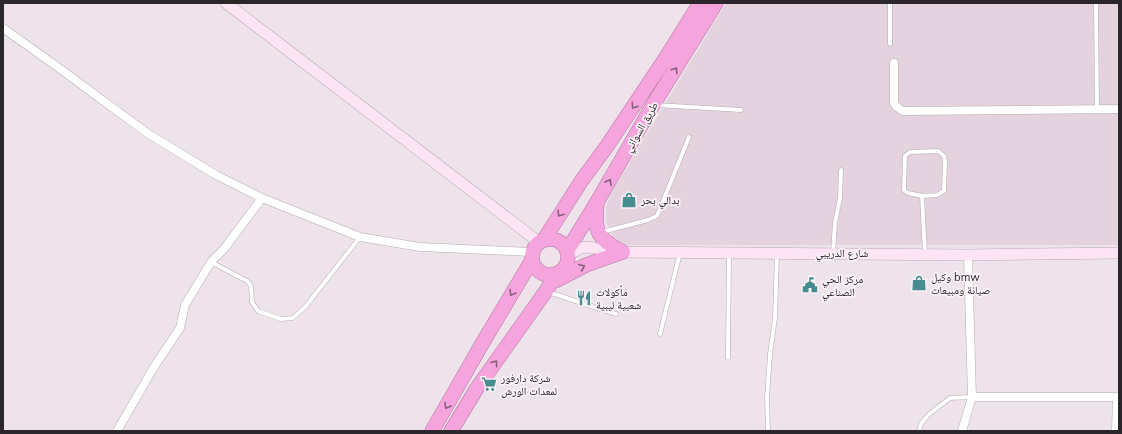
<svg xmlns="http://www.w3.org/2000/svg" width="1122" height="434" font-family="Mulish,'Noto Naskh Arabic',sans-serif">
<style>
.built{fill:#e4d3de}
.lines{fill:none;stroke-linecap:round;stroke-linejoin:round}
.lane-casing{stroke:#b4aab0;stroke-width:5}
.street-casing{stroke:#b4aab0;stroke-width:9}
.secondary-casing{stroke:#b4aab0;stroke-width:12}
.highway-casing{stroke:#af789e;stroke-width:15}
.lane{stroke:#fff;stroke-width:4}
.street{stroke:#fff;stroke-width:8}
.secondary{stroke:#fce4f5;stroke-width:11}
.highway{stroke:#f6a4dd;stroke-width:14}
.oneway{stroke:#865f7a}
.labels{text-anchor:middle;stroke-width:3.5;stroke-linejoin:round;paint-order:stroke}
.street-label{font-size:11px;fill:#2a2629;stroke:#fbf1f7}
.poi-label{font-size:11px;fill:#2a2629;stroke:#fbf1f7;text-anchor:start}
</style>
<rect width="100%" height="100%" fill="#eee3ea"/>
<path class="built" d="M726 3H1119V245H626L613 236 606 222V207L610 195Z"/>
<g class="lines">
<g class="lane-casing">
<path id="lane" d="M890 3V44
M1096 3 1097 109
M656 105 741 110
M938 151 944 156 945 161 944 191 937 195 922 196 908 193 904 190 905 156 910 152Z
M922 196 925 254
M602 232 648 220 657 216 689 137
M833 253 835 223 840 198 841 170
M211 262 247 281 251 286 252 302 258 311 281 319 293 318 306 306 360 237
M548 292 616 314
M660 334 680 253
M728 358 729 253
M768 431 767 398 770 354 775 318 777 254
M919 431 921 424 928 415 950 398 972 397"/>
</g>
<g class="street-casing">
<path id="street" d="M3 28 59 68 147 133 216 175 262 198 360 237 420 247 533 252
M894 63V103L897 107 903 111 1119 109
M968 255 972 397
M117 431 154 367 180 328 185 305 211 262 224 249 262 198
M962 431 972 397H1119
M1116 431 1117 397"/>
</g>
<g class="secondary-casing">
<path id="secondary" d="M226 3 540 243
M568 255 581 248 587 247 623 252 968 255 1119 253"/>
</g>
<g class="highway-casing">
<path id="highway" d="M597 203C594 233 597 238 623 252
M532 257a18 18 0 1 1 36 0a18 18 0 1 1-36 0Z
M543 241 582 180 607 146 665 59 700 3
M567 251 597 202 653 105 716 3
M557 280 586 265 623 252
M432 431 482 344 532 260
M451 431 477 388 546 291 557 273"/>
</g>
<use href="#lane" class="lane"/>
<use href="#street" class="street"/>
<use href="#secondary" class="secondary"/>
<use href="#highway" class="highway"/>
</g>
<defs><path id="oneway-chevron" d="M-2-3.5L2.5 0L-2 3.5" fill="none" stroke-width="1.6" stroke-linecap="round" stroke-linejoin="round"/></defs>
<g class="oneway">
<use href="#oneway-chevron" transform="translate(675 70) rotate(-58)"/>
<use href="#oneway-chevron" transform="translate(634 106) rotate(124)"/>
<use href="#oneway-chevron" transform="translate(609 182) rotate(-60)"/>
<use href="#oneway-chevron" transform="translate(560 214) rotate(123)"/>
<use href="#oneway-chevron" transform="translate(582 267) rotate(-23)"/>
<use href="#oneway-chevron" transform="translate(512 293) rotate(121)"/>
<use href="#oneway-chevron" transform="translate(495 363) rotate(-54)"/>
<use href="#oneway-chevron" transform="translate(447 406) rotate(119)"/>
</g>
<defs>
<g id="shop-bare" transform="scale(1.2)"><path d="M-5-2.5h2.3a2.7 3.5 0 0 1 5.4 0H5L5.5 6h-11ZM-1.5-2.5h3a1.5 2.3 0 0 0-3 0Z" fill="#458d8f" stroke="#fbf1f7" stroke-width="2.5" paint-order="stroke"/></g>
<g id="civic-bare" transform="scale(1.2)"><path d="M-.6-6.5H3V-4.5H.6V-3L4-1V1h2V6H-6V1h2V-1L-.6-3ZM-1.2 2.5V6h2.4V2.5Z" fill="#458d8f" stroke="#fbf1f7" stroke-width="2.5" paint-order="stroke"/></g>
<g id="restaurant-bare" transform="scale(1.2)"><path d="M-5-6h1v4h1v-4h1v4h1v-4h1v5L-1.5 .5V6h-2V.5L-5-1ZM5-6V6H3V1.5H1.5Q1.5-4 5-6Z" fill="#458d8f" stroke="#fbf1f7" stroke-width="2.5" paint-order="stroke"/></g>
<g id="supermarket-bare" transform="scale(1.2)"><path d="M-6-5.5h2.5l.6 2H6L4.5 2H-2.5L-4.4-4H-6ZM-1.5 3.2a1.3 1.3 0 1 0 .1 0ZM3 3.2a1.3 1.3 0 1 0 .1 0Z" fill="#458d8f" stroke="#fbf1f7" stroke-width="2.5" paint-order="stroke"/></g>
</defs>
<g fill-rule="evenodd">
<use href="#shop-bare" x="629" y="200"/>
<use href="#shop-bare" x="919" y="283"/>
<use href="#civic-bare" x="810" y="285"/>
<use href="#restaurant-bare" x="584" y="298"/>
<use href="#supermarket-bare" x="489" y="384"/>
</g>
<g class="labels">
<g class="street-label">
<text transform="translate(641 127) rotate(-60)" y="4">طريق السواني</text>
<text x="842" y="257">شارع الدريبي</text>
</g>
<g class="poi-label">
<text x="641" y="204">بدالي بحر</text>
<text x="931" y="281">وكيل bmw<tspan x="931" dy="13">صيانة ومبيعات</tspan></text>
<text x="822" y="283">مركز الحي<tspan x="822" dy="13">الصناعي</tspan></text>
<text x="596" y="296">مأكولات<tspan x="596" dy="13">شعبية ليبية</tspan></text>
<text x="501" y="382">شركة دارفور<tspan x="501" dy="13">لمعدات الورش</tspan></text>
</g>
</g>
<rect width="1122" height="434" fill="none" stroke="#2a2629" stroke-width="8"/>
</svg>
